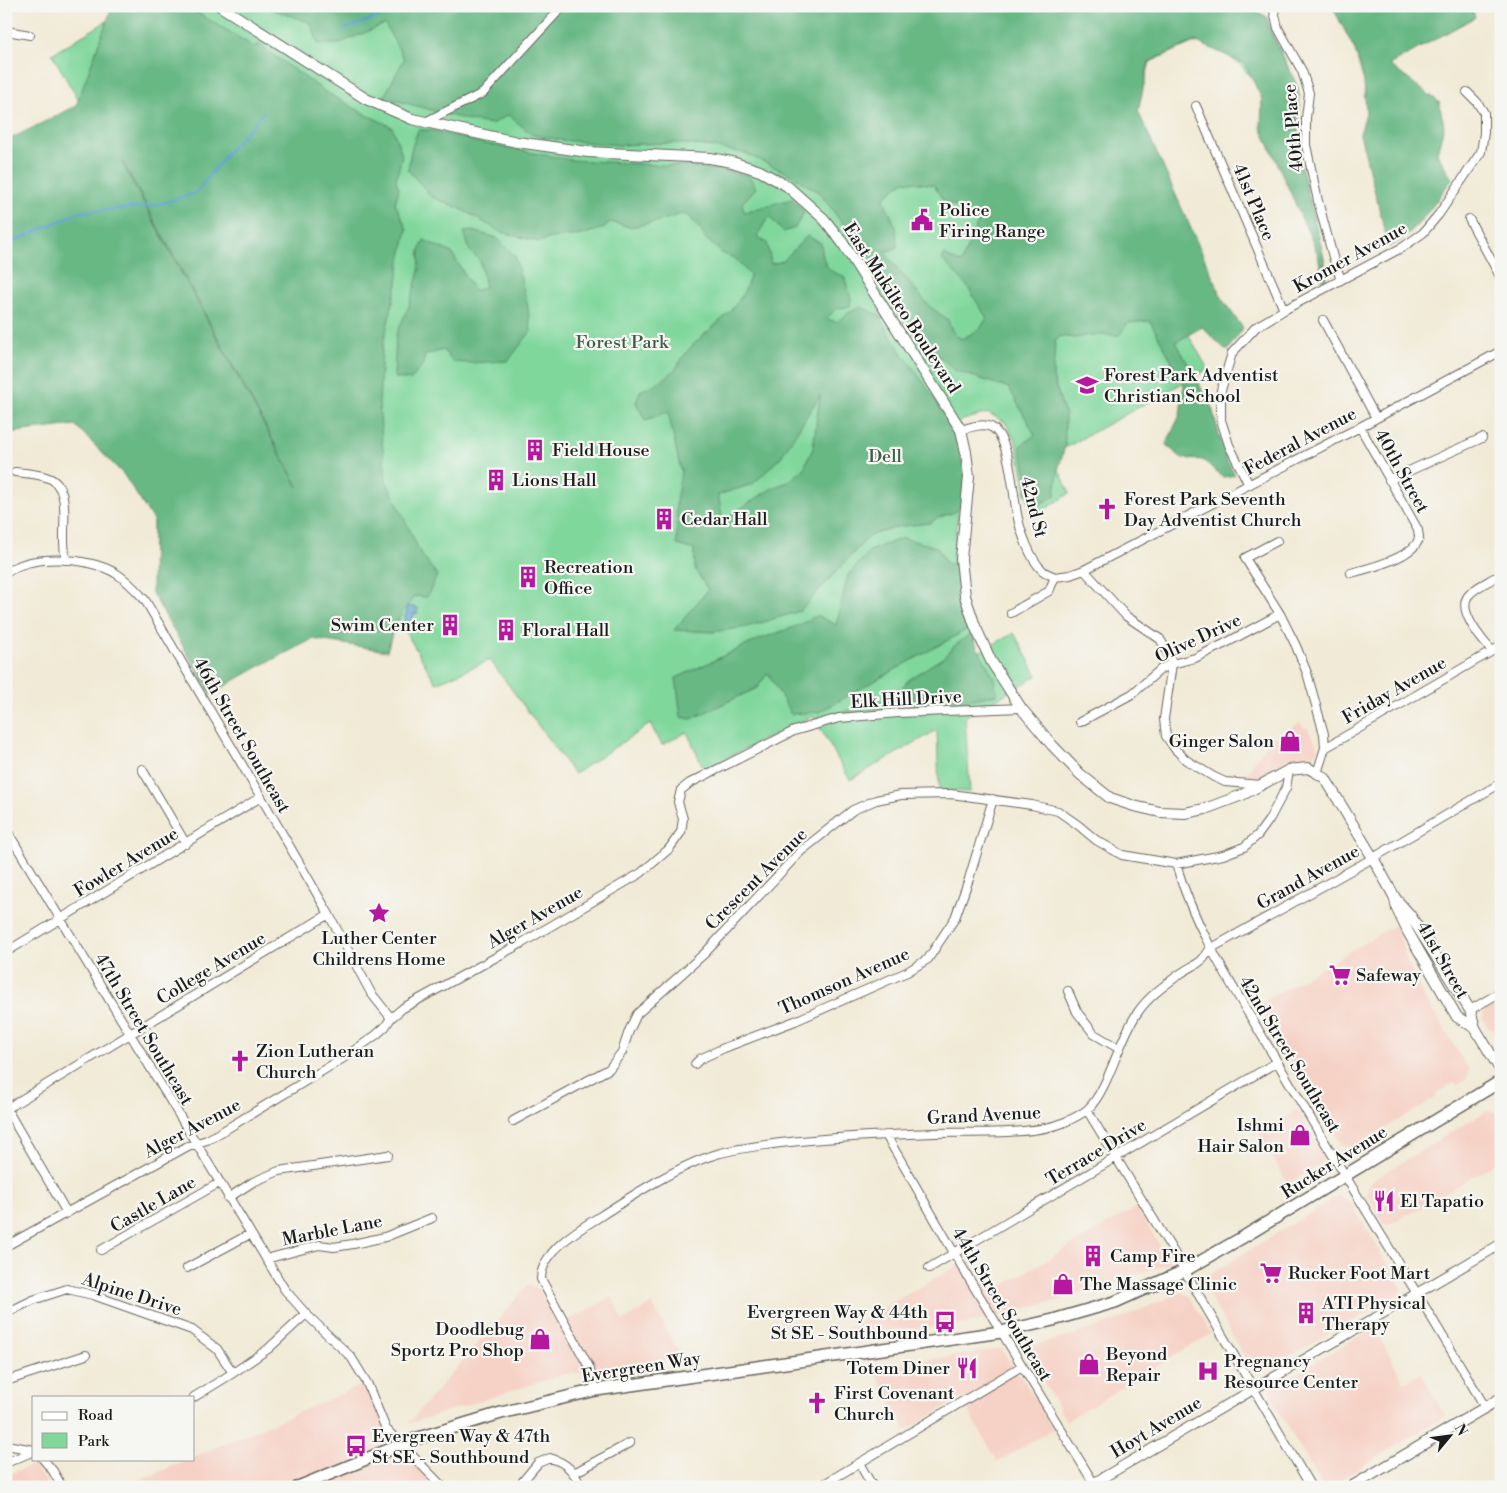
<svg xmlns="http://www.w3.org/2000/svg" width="1507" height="1493" font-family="'Libre Bodoni',serif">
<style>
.built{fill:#f6d1c5}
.green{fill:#80d79c;stroke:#4e7a5c}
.forest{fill:#68b884;stroke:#426a50;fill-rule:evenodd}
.water{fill:#5ba1d0;stroke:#3c5e76}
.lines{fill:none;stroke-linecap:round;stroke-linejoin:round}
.stream{stroke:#5ba1d0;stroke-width:2.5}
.minor-casing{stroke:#67645d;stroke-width:10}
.tertiary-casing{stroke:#67645d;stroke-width:11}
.secondary-casing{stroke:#67645d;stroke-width:12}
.primary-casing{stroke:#67645d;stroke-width:14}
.minor{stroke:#fff;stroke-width:8}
.tertiary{stroke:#fff;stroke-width:9}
.secondary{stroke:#fff;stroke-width:10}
.primary{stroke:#fff;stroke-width:11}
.labels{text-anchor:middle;stroke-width:4.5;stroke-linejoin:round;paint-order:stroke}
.street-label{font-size:18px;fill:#1c1c1c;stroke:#f6f6f2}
.poi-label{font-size:18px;fill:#1c1c1c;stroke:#f6f6f2;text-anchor:start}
.park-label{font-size:18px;fill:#3f5d49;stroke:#f6f6f2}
</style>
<rect width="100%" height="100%" fill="#f6f6f2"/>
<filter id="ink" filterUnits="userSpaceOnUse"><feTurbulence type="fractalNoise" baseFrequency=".02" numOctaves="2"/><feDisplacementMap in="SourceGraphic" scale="10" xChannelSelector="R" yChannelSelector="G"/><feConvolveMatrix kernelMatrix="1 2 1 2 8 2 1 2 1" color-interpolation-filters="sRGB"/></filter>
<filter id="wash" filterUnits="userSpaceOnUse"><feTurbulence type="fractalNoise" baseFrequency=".0096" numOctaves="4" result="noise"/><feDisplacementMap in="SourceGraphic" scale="20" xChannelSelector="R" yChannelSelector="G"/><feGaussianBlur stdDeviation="1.12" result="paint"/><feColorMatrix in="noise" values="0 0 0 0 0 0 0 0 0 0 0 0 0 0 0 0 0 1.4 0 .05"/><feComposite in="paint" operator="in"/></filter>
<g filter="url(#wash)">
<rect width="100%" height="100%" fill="#f1ead6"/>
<path class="built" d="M1300 722 1304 728 1307 727 1318 748 1313 758 1291 761 1257 780 1244 777 1268 742Z
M1395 925 1408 963 1422 994 1469 1070 1467 1079 1457 1085 1455 1082 1435 1094 1437 1097 1354 1147 1341 1145 1258 1005Z
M1501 1000V1045L1496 1039 1498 1036 1493 1028 1490 1029 1482 1018 1486 1008Z
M1298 1110 1324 1156 1320 1164 1288 1184 1259 1133Z
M1487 1111 1495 1112 1501 1118V1160L1428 1203 1388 1225H1385L1366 1194 1371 1181Z
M1338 1196 1350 1202 1402 1288 1399 1295 1262 1372 1255 1371 1250 1367 1206 1290 1209 1275Z
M1137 1207 1170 1263 1059 1300 965 1324 833 1337 969 1259 990 1293Z
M529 1284 540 1290 558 1326 612 1297 623 1321 652 1304 682 1358 561 1375 408 1424Z
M1182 1292 1190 1297 1211 1334 1066 1421 1029 1356 1033 1345 1074 1335 1117 1320Z
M1374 1327 1404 1382 1421 1373 1445 1416 1330 1486 1323 1487 1271 1398 1269 1390Z
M1001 1349 1024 1381 1053 1429 998 1462 961 1398 906 1430 873 1368Z
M367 1383 386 1429 443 1487H125L189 1459H194V1457Z
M33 1465 50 1487H6V1475Z"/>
<path class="green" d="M132 6H1236L1269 27 1298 88 1300 106 1297 131 1299 156 1328 274 1322 281 1318 253 1259 88 1241 65 1208 42 1192 43 1150 62 1137 110 1171 305 1208 369 1052 455 1070 493 1032 518 1016 442 1005 422 988 413 963 420 946 434 960 495 952 577 967 621 979 652 1014 633 1037 676 965 717 970 792 939 790 937 730 850 780 813 716 704 769 687 732 662 745 650 724 574 774 490 660 436 683 392 609 343 564 52 54Z"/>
<path class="forest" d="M107 6H186L255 47 258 44 324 91 365 114 392 127 402 155 396 180 399 189 395 203 407 229 400 261 397 284 382 349 379 403 382 440 386 480 421 554 437 575 427 597 414 596 395 624 387 651 313 639 256 668 211 694 152 593 153 520 124 475 75 425 6 433V141L76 106 111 10ZM123 162 298 487 122 163Z
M263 6H1247L1267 17 1272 35 1294 79 1299 95 1298 156 1322 249 1326 281 1317 252 1261 127 1262 99 1245 64 1195 41 1149 62 1138 111 1224 302 1243 328 1227 351 1202 327 1176 342 1212 408 1225 457 1235 475 1223 477 1203 460 1182 458 1166 445 1180 415 1184 384 1150 321 1128 323 1119 335H1091L1074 338 1061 336 1055 341 1053 377 1065 415V446L1058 470 1055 496 1038 505 1025 494 1027 474 1020 446 1035 435 1009 388 956 371 918 338 855 241 820 193 789 174 747 154 714 147 675 143 618 145 561 140 533 135 508 115 492 124 471 121 384 97 404 59 385 24 338 44H318L311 23ZM904 181 934 185 944 202 953 205 979 220 961 263 944 255 942 260 965 283 987 318 980 329 962 339 952 331 948 320 929 306 884 252 897 248 896 227 883 198Z
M1332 6H1471L1475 17 1389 65 1439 102 1444 126 1437 153 1452 179C1433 204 1418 232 1389 247L1360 134 1366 113 1364 82 1355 50Z
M418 130H432L481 143 571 160 712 168 749 176 756 188 742 203 744 212 792 199 804 212 795 228 783 232 769 216 757 236 767 243 771 264 783 261 807 236 821 243C823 261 824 271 844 276L851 299 850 306 836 309 826 319 837 322 848 313 861 307 879 315 889 334 930 392 954 431 967 478 962 505 955 512 937 518 930 523 896 527 869 536 800 611 747 627 713 632 674 630 708 590 695 569 694 550 677 545 676 502 681 472 668 412 645 420 636 403 640 391C653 385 666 380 676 368 681 361 685 353 692 346 714 324 743 308 750 275L736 259 722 253 705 238 701 230 689 216 681 214 660 221 630 227 610 222 603 228 582 235 551 238 539 242 501 232 461 209 432 197 408 170 411 150ZM820 395 813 448 803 470 788 482 774 487 723 520 718 495 753 484 781 457Z
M473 231 497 238 515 256 528 307 531 331 508 361 467 363 453 362 443 350 425 355 423 364 411 380 394 378 396 335 409 306 419 271 420 250 424 240 452 253 474 291 485 287 480 261 470 251 464 232Z
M903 538 937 547 946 563 957 565 964 622 968 629 819 712 791 714 768 673 757 688 691 719 681 717 676 678 760 639 800 625 817 615 836 625 848 575 871 550Z
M970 634 993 676 998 694 925 709 834 714 891 698 899 692 908 680 944 657 953 647Z"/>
<path class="water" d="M408 606 418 608 417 614H414L412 623 404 621Z"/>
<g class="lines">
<path class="stream" d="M345 29 409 6
M6 245 80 212 152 206 196 193 231 148 264 112"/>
</g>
</g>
<g filter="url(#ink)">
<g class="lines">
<g class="minor-casing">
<path id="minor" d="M1273 6 1278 28 1302 71 1309 93 1306 118V145L1318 201 1333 257 1341 280
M6 31 30 35
M1196 106 1284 310
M425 122 483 93 563 6
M1469 219 1501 278
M1323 320 1376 418
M961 430C971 427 982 423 991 427 1010 436 1013 494 1017 514 1020 530 1030 559 1042 570 1045 573 1051 575 1055 577
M15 472C25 473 37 474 46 477 71 484 63 521 64 540 64 546 65 553 65 560
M1389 480 1482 438
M1249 485 1229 445 1221 420V390L1232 353 1256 327 1284 310 1403 247 1423 233 1439 214 1481 152 1484 133V113L1477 102 1467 92
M1277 541 1245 558 1280 614 1296 646 1307 673 1324 734 1325 748 1317 773
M1084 570 1126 616 1160 639 1167 651 1172 664 1164 719 1166 736 1175 749 1186 760 1214 777 1225 782 1261 785
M6 573C32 553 90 557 117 574 128 581 136 590 145 600L261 797 327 911 371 993 391 1018
M1351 573C1367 569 1415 557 1419 538 1419 535 1418 533 1418 530L1360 427
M1055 577 1070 575 1084 570 1360 427 1501 351
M1011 613 1049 591 1055 577
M1492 651C1482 640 1457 611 1468 596 1474 588 1486 583 1494 578
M1080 722 1132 694 1161 669 1172 664 1195 658 1226 643 1280 614
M1325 748 1501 646
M142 769 186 844
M6 829 285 1290 306 1314 351 1357 367 1383 386 1429 443 1487
M1176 864C1196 933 1236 991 1272 1053 1341 1172 1415 1288 1485 1407
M6 952 261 797
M1068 991 1077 1012 1094 1034 1118 1048
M1470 1010 1501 992
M695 1064 700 1059 724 1048 795 1021 907 972 928 959 955 918 969 879 993 799
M6 1108 67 1213
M6 1109 329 914
M1087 1110 1173 1251 1311 1487
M513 1121 609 1069 622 1052 629 1031 637 1014 705 953 801 851 853 810 876 800 901 795 951 794 1032 805 1058 811 1078 825 1096 840 1122 855 1176 864 1223 855 1244 847 1258 835 1269 820 1286 788 1289 770
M886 1135 968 1277 1096 1487
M228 1198 253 1182 279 1171 388 1155
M6 1246 188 1146 207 1140 223 1131 345 1057 376 1035 385 1027 391 1018 403 1008 522 943 641 873 669 849 681 832 683 819 678 802 681 790 690 783 794 731 839 718 898 713 1021 708
M101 1250 219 1183
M266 1259 319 1245 334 1247 353 1244 385 1237 432 1218
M187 1268 250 1234
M929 1268 1277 1062
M6 1313 33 1300 67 1289 93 1295 192 1330 217 1349 233 1373
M6 1381 86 1355
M596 1390 589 1367 541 1279C541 1253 576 1231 596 1219 630 1197 679 1165 717 1154 737 1148 760 1146 781 1143 832 1137 883 1135 934 1133 969 1132 1038 1136 1067 1121 1074 1118 1082 1114 1088 1109 1109 1089 1119 1038 1138 1012 1148 997 1165 985 1180 974 1194 964 1201 965 1210 949L1373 858 1501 783
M194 1397 233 1373 268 1349 306 1314
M6 1445 34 1450
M43 1459 53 1471 62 1487
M6 1463 34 1451
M859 1463 873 1487
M574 1473 630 1443
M518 1487 538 1463 550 1458C567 1463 574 1471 581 1487
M819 1487 1022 1366"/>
</g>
<g class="tertiary-casing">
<path id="tertiary" d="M1087 1487 1501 1244"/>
</g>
<g class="secondary-casing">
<path id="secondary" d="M220 6 366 99 412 119 517 142 588 152 710 158 732 162 760 171 787 186 824 219 842 242 961 430 966 452 969 477 961 559 965 596 975 626 991 661 1021 708 1052 745 1080 774 1110 798 1134 806 1160 812 1185 813 1205 809 1242 795 1289 770 1308 768 1317 773 1325 778 1373 858 1395 898 1410 915 1470 1010 1475 1028 1501 1071
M1395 899 1397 909 1408 932 1457 1017 1475 1028
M1351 1487 1501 1398"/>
</g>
<g class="primary-casing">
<path id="primary" d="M298 1487 415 1439 501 1413 596 1390 1001 1332 1053 1320 1115 1302 1184 1271 1245 1236 1501 1081"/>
</g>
<use href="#minor" class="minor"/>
<use href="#tertiary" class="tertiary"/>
<use href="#secondary" class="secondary"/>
<use href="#primary" class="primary"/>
</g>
</g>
<defs>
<g id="civic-bare" transform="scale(1.725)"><path d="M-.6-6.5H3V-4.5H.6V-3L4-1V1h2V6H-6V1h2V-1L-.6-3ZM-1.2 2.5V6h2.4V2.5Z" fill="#b5179e" stroke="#f6f6f2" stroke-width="2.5" paint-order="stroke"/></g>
<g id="school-bare" transform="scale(1.725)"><path d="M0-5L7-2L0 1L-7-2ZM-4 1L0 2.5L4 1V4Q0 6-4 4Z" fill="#b5179e" stroke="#f6f6f2" stroke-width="2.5" paint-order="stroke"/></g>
<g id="building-bare" transform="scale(1.725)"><path d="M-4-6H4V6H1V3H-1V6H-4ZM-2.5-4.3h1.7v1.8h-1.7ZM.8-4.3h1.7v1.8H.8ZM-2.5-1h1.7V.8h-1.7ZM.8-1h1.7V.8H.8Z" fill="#b5179e" stroke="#f6f6f2" stroke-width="2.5" paint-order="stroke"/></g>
<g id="church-bare" transform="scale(1.725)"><path d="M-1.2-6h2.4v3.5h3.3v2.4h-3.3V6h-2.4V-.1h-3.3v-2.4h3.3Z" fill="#b5179e" stroke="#f6f6f2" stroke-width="2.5" paint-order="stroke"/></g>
<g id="shop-bare" transform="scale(1.725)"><path d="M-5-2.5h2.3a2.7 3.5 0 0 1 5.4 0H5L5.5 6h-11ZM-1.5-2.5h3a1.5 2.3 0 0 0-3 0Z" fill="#b5179e" stroke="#f6f6f2" stroke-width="2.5" paint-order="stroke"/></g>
<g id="sight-bare" transform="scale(1.725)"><path d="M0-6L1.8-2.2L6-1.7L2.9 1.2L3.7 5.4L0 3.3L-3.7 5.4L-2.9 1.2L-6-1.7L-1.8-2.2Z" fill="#b5179e" stroke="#f6f6f2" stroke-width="2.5" paint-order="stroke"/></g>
<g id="supermarket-bare" transform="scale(1.725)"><path d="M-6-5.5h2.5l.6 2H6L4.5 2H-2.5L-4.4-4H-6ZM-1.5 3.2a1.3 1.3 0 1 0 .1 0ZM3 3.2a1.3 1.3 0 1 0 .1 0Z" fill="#b5179e" stroke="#f6f6f2" stroke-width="2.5" paint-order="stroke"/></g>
<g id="restaurant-bare" transform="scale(1.725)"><path d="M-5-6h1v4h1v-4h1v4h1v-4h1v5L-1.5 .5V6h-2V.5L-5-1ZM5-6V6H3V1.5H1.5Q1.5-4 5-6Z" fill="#b5179e" stroke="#f6f6f2" stroke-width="2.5" paint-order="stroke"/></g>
<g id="bus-bare" transform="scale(1.725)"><path d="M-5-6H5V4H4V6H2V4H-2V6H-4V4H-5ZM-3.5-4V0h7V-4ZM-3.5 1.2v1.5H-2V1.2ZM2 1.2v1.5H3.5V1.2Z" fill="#b5179e" stroke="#f6f6f2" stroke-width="2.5" paint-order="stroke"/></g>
<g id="hospital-bare" transform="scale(1.725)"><path d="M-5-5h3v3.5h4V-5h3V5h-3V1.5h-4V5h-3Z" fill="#b5179e" stroke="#f6f6f2" stroke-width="2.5" paint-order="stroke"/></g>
</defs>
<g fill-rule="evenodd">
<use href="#civic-bare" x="922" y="220"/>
<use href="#school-bare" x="1087" y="385"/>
<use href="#building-bare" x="535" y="450"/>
<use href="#building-bare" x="496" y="480"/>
<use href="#church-bare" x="1107" y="509"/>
<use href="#building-bare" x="664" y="519"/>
<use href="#building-bare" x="528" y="577"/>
<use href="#building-bare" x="450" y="625"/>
<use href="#building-bare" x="506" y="630"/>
<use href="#shop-bare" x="1290" y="741"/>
<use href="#sight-bare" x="379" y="913"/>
<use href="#supermarket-bare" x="1340" y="975"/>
<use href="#church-bare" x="240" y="1061"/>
<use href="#shop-bare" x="1300" y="1135"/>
<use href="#restaurant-bare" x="1384" y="1201"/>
<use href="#building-bare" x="1093" y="1256"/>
<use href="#supermarket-bare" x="1271" y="1273"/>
<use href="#shop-bare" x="1063" y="1284"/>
<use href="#building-bare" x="1306" y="1313"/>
<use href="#bus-bare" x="945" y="1322"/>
<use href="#shop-bare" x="540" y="1339"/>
<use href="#shop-bare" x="1089" y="1364"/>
<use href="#restaurant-bare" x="967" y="1368"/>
<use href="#hospital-bare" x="1208" y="1371"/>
<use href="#church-bare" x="817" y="1403"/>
<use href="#bus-bare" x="356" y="1446"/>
</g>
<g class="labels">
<g class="street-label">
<text transform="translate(1293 128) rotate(-95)" y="6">40th Place</text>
<text transform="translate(1254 202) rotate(67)" y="6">41st Place</text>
<text transform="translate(1350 257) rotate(-29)" y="6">Kromer Avenue</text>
<text transform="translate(902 308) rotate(57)" y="6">East Mukilteo Boulevard</text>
<text transform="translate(1300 441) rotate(-28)" y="6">Federal Avenue</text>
<text transform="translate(1402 471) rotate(61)" y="6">40th Street</text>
<text transform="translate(1034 507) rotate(76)" y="6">42nd St</text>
<text transform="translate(1198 638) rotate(-25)" y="6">Olive Drive</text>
<text transform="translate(1394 690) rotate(-30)" y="6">Friday Avenue</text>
<text transform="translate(906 699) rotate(-3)" y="6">Elk Hill Drive</text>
<text transform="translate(242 735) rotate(60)" y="6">46th Street Southeast</text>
<text transform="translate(126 862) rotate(-31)" y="6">Fowler Avenue</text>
<text transform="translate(1308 877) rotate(-29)" y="6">Grand Avenue</text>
<text transform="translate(756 879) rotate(-45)" y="6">Crescent Avenue</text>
<text transform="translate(535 917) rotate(-30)" y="6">Alger Avenue</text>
<text transform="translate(1443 960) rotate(60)" y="6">41st Street</text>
<text transform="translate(211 968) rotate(-31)" y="6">College Avenue</text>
<text transform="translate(844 981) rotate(-24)" y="6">Thomson Avenue</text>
<text transform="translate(144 1029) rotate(59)" y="6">47th Street Southeast</text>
<text transform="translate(1290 1054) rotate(59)" y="6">42nd Street Southeast</text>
<text transform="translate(984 1115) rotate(-3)" y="6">Grand Avenue</text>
<text transform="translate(192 1128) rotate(-28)" y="6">Alger Avenue</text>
<text transform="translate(1096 1152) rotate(-31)" y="6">Terrace Drive</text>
<text transform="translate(1334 1162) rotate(-32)" y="6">Rucker Avenue</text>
<text transform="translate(153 1204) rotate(-30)" y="6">Castle Lane</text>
<text transform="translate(332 1230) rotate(-11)" y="6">Marble Lane</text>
<text transform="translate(132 1294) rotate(18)" y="6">Alpine Drive</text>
<text transform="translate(1002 1304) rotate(59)" y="6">44th Street Southeast</text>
<text transform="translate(641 1367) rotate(-9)" y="6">Evergreen Way</text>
<text transform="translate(1156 1427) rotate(-31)" y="6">Hoyt Avenue</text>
</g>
<g class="poi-label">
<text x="939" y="216">Police<tspan x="939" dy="21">Firing Range</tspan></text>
<text x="1104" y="381">Forest Park Adventist<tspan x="1104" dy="21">Christian School</tspan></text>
<text x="552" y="456">Field House</text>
<text x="512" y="486">Lions Hall</text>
<text x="1124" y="505">Forest Park Seventh<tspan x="1124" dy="21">Day Adventist Church</tspan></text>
<text x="681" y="525">Cedar Hall</text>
<text x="544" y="573">Recreation<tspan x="544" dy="21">Office</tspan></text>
<text x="434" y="631" text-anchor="end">Swim Center</text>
<text x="522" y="636">Floral Hall</text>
<text x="1274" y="747" text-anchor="end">Ginger Salon</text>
<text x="379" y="944" text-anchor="middle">Luther Center<tspan x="379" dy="21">Childrens Home</tspan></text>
<text x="1356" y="981">Safeway</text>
<text x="256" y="1057">Zion Lutheran<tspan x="256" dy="21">Church</tspan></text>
<text x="1284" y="1131" text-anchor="end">Ishmi<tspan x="1284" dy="21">Hair Salon</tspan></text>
<text x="1400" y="1207">El Tapatio</text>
<text x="1110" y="1262">Camp Fire</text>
<text x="1288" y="1279">Rucker Foot Mart</text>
<text x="1080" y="1290">The Massage Clinic</text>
<text x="1322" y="1309">ATI Physical<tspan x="1322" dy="21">Therapy</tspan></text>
<text x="928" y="1318" text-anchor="end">Evergreen Way &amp; 44th<tspan x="928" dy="21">St SE - Southbound</tspan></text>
<text x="524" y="1335" text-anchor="end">Doodlebug<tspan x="524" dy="21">Sportz Pro Shop</tspan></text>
<text x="1106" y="1360">Beyond<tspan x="1106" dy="21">Repair</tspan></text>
<text x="1224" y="1367">Pregnancy<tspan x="1224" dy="21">Resource Center</tspan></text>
<text x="950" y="1374" text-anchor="end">Totem Diner</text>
<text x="834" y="1399">First Covenant<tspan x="834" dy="21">Church</tspan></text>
<text x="372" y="1442">Evergreen Way &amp; 47th<tspan x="372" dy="21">St SE - Southbound</tspan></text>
</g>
<g class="park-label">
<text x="622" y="348">Forest Park</text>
<text x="885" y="462">Dell</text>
</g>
</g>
<rect width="1507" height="1493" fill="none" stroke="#f6f6f2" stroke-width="25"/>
<rect x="32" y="1396" width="162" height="65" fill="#f6f6f2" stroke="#9f9f9c"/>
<rect x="42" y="1412" width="25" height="8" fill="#ffffff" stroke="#9f9f9c"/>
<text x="78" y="1420" font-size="15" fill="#1c1c1c">Road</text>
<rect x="42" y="1433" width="25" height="15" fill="#80d79c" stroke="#9f9f9c"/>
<text x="78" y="1446" font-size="15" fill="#1c1c1c">Park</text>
<g transform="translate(1450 1436) rotate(61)" stroke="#f6f6f2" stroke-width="4" paint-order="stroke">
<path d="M0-4L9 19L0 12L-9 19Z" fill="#1c1c1c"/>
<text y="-8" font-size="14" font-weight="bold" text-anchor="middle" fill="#1c1c1c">N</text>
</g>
</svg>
